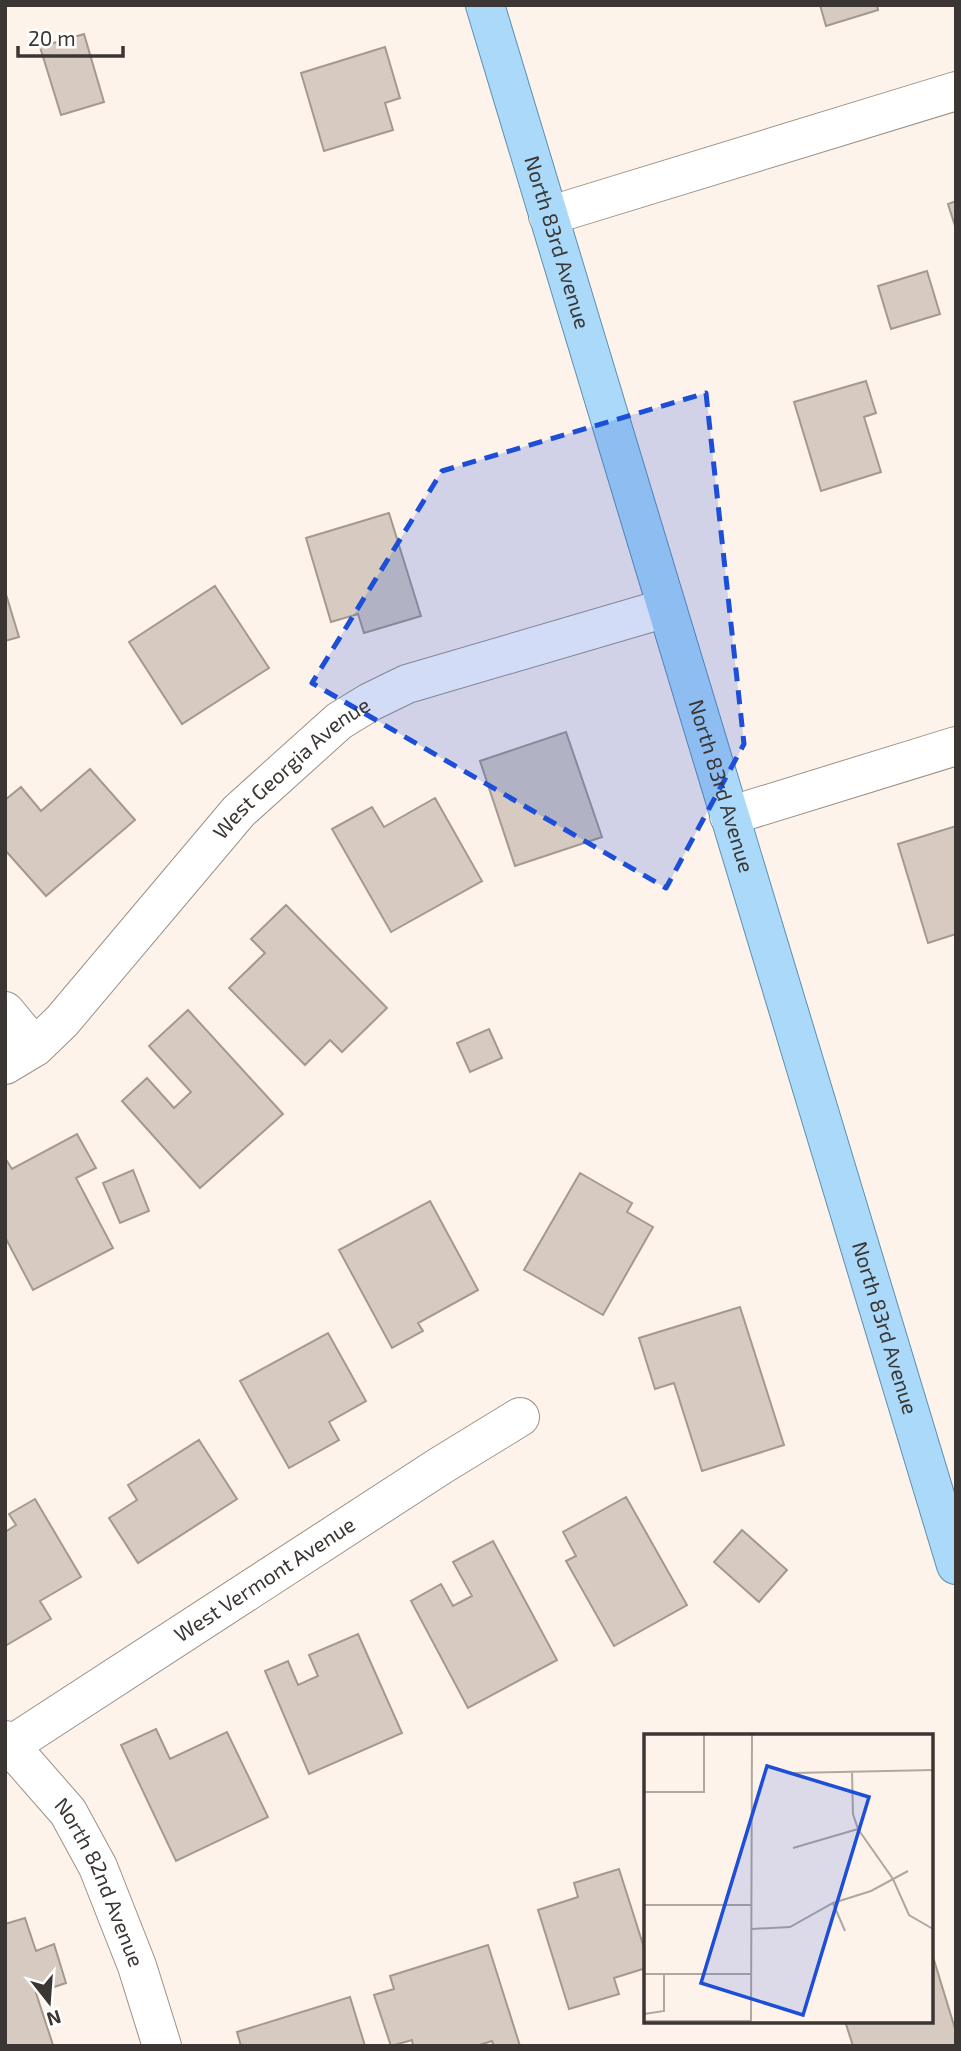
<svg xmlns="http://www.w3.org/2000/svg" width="961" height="2051" font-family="'Exo 2',sans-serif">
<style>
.building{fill:#d7cbc1;stroke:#a4988f;stroke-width:2}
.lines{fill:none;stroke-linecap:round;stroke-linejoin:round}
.minor-casing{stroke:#9c9187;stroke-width:40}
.major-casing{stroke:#5e90b1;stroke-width:40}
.minor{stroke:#fff;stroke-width:38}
.major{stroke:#aad9f9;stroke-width:38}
.marked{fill:#1d4ed8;fill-opacity:0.2;stroke:#1d4ed8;stroke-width:5;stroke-dasharray:14 9;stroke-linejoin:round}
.labels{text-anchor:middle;stroke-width:7;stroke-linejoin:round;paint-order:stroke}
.street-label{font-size:21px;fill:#3b3633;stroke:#fff}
.inset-road{fill:none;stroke:#b0a7a1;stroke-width:2}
.view{fill:#1d4ed8;fill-opacity:0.15;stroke:#1d4ed8;stroke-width:3.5}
.inset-edge{fill:none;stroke:#3b3633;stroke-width:3.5}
</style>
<rect width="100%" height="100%" fill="#fef3eb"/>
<path class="building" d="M820 5H877L878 10 826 26Z
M84 34 104 102 61 115 40 47Z
M385 47 400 98 385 103 393 130 324 151 301 73Z
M956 201V229L948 204Z
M927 271 940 314 891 329 878 286Z
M866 381 876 413 864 417 881 472 821 491 794 402Z
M389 513 421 616 364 633 358 614 331 622 306 538Z
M215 586 269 668 182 724 129 642Z
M5 591 19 637 5 641Z
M566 732 602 837 515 866 480 761Z
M90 769 135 820 46 896 5 850V800L21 787 41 811Z
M435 798 482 881 391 932 332 829 372 807 384 827Z
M956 826V934L928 943 898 844Z
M286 905 387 1008 342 1052 330 1040 305 1065 229 988 265 953 251 939Z
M188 1010 283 1114 200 1188 122 1101 147 1078 174 1108 191 1092 149 1046Z
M489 1029 502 1058 470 1072 457 1043Z
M77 1134 96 1168 76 1178 113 1248 33 1290 5 1237V1158L12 1169Z
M133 1170 149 1211 120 1223 103 1183Z
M580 1173 632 1203 627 1212 653 1227 603 1315 524 1270Z
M430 1201 478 1290 418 1323 423 1331 392 1348 339 1250Z
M740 1307 784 1445 702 1471 674 1383 655 1389 639 1338Z
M328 1333 366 1401 329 1422 339 1440 289 1468 240 1381Z
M199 1440 237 1499 138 1563 109 1518 137 1500 128 1485Z
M626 1497 687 1605 614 1646 566 1561 576 1556 563 1532Z
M35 1499 81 1577 40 1601 51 1619 5 1646V1532L16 1525 9 1514Z
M742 1530 787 1570 759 1602 714 1562Z
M493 1541 557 1660 468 1708 411 1601 441 1584 453 1606 472 1596 453 1562Z
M358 1634 402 1733 309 1774 265 1671 288 1661 298 1685 318 1676 309 1655Z
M156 1729 170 1759 227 1732 268 1817 176 1861 121 1745Z
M619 1869 646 1954V1968L614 1978 619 1994 569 2009 538 1910 578 1897 574 1883Z
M25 1918 36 1951 54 1944 66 1983 36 1993 53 2045 49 2046H5V1924Z
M488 1945 520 2046H494L492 2041 476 2046H413L412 2040 391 2046 374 1995 394 1989 390 1976Z
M934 1960 956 2032V2046H853L845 2021H931V1961Z
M350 1997 365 2046H241L237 2032Z"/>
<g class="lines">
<g class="minor-casing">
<g id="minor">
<path d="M548 216 956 91"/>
<path d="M729 816 956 746"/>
<path d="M5 1011 35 1047"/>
<path id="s1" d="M5 1065 35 1047 62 1021 239 811 339 721 370 702 407 684 666 608"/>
<path id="s2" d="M5 1740 68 1812 98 1867 137 1966 162 2046"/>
<path id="s3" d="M11 1745 440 1466 520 1417"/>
</g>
</g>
<g class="major-casing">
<g id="major">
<path id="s4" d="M485 5 956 1565"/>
</g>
</g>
<use href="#minor" class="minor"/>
<use href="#major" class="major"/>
</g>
<path class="marked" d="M706 393 744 744 666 888 312 683 442 471Z"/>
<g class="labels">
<g class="street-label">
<text dy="7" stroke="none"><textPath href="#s4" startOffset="248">North 83rd Avenue</textPath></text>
<text dy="7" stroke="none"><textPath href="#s1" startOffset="415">West Georgia Avenue</textPath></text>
<text dy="7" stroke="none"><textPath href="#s4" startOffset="816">North 83rd Avenue</textPath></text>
<text dy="7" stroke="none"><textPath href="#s4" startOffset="1382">North 83rd Avenue</textPath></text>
<text dy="7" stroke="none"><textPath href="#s3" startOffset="303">West Vermont Avenue</textPath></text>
<text dy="7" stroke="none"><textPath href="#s2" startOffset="173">North 82nd Avenue</textPath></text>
</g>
</g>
<g transform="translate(644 1734)">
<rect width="289" height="289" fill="#fef3eb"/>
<path class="inset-road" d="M208 37 209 80 214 95 249 145 265 181 289 195M149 39 289 36M0 58H60V1M289 77V103M149 114 214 95M189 169 201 197M0 171H108M108 195 146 193 189 169 227 157 264 137M0 240H108M0 280 20 277V240M0 287H107M107 288 108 1"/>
<path class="view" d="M123 32 225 63 159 281 57 249Z"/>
<rect width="289" height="289" class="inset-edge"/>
</g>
<rect width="961" height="2051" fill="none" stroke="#3b3633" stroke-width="14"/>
<g transform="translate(49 2002) rotate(163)" stroke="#ffffff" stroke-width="5" paint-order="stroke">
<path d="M0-5L12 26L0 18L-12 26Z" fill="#3b3633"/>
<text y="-10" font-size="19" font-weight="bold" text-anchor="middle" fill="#3b3633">N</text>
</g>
<path d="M18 46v10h105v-10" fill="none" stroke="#3b3633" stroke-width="3.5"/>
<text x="28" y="46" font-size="21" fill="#3b3633" stroke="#ffffff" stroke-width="5" paint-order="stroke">20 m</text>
</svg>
